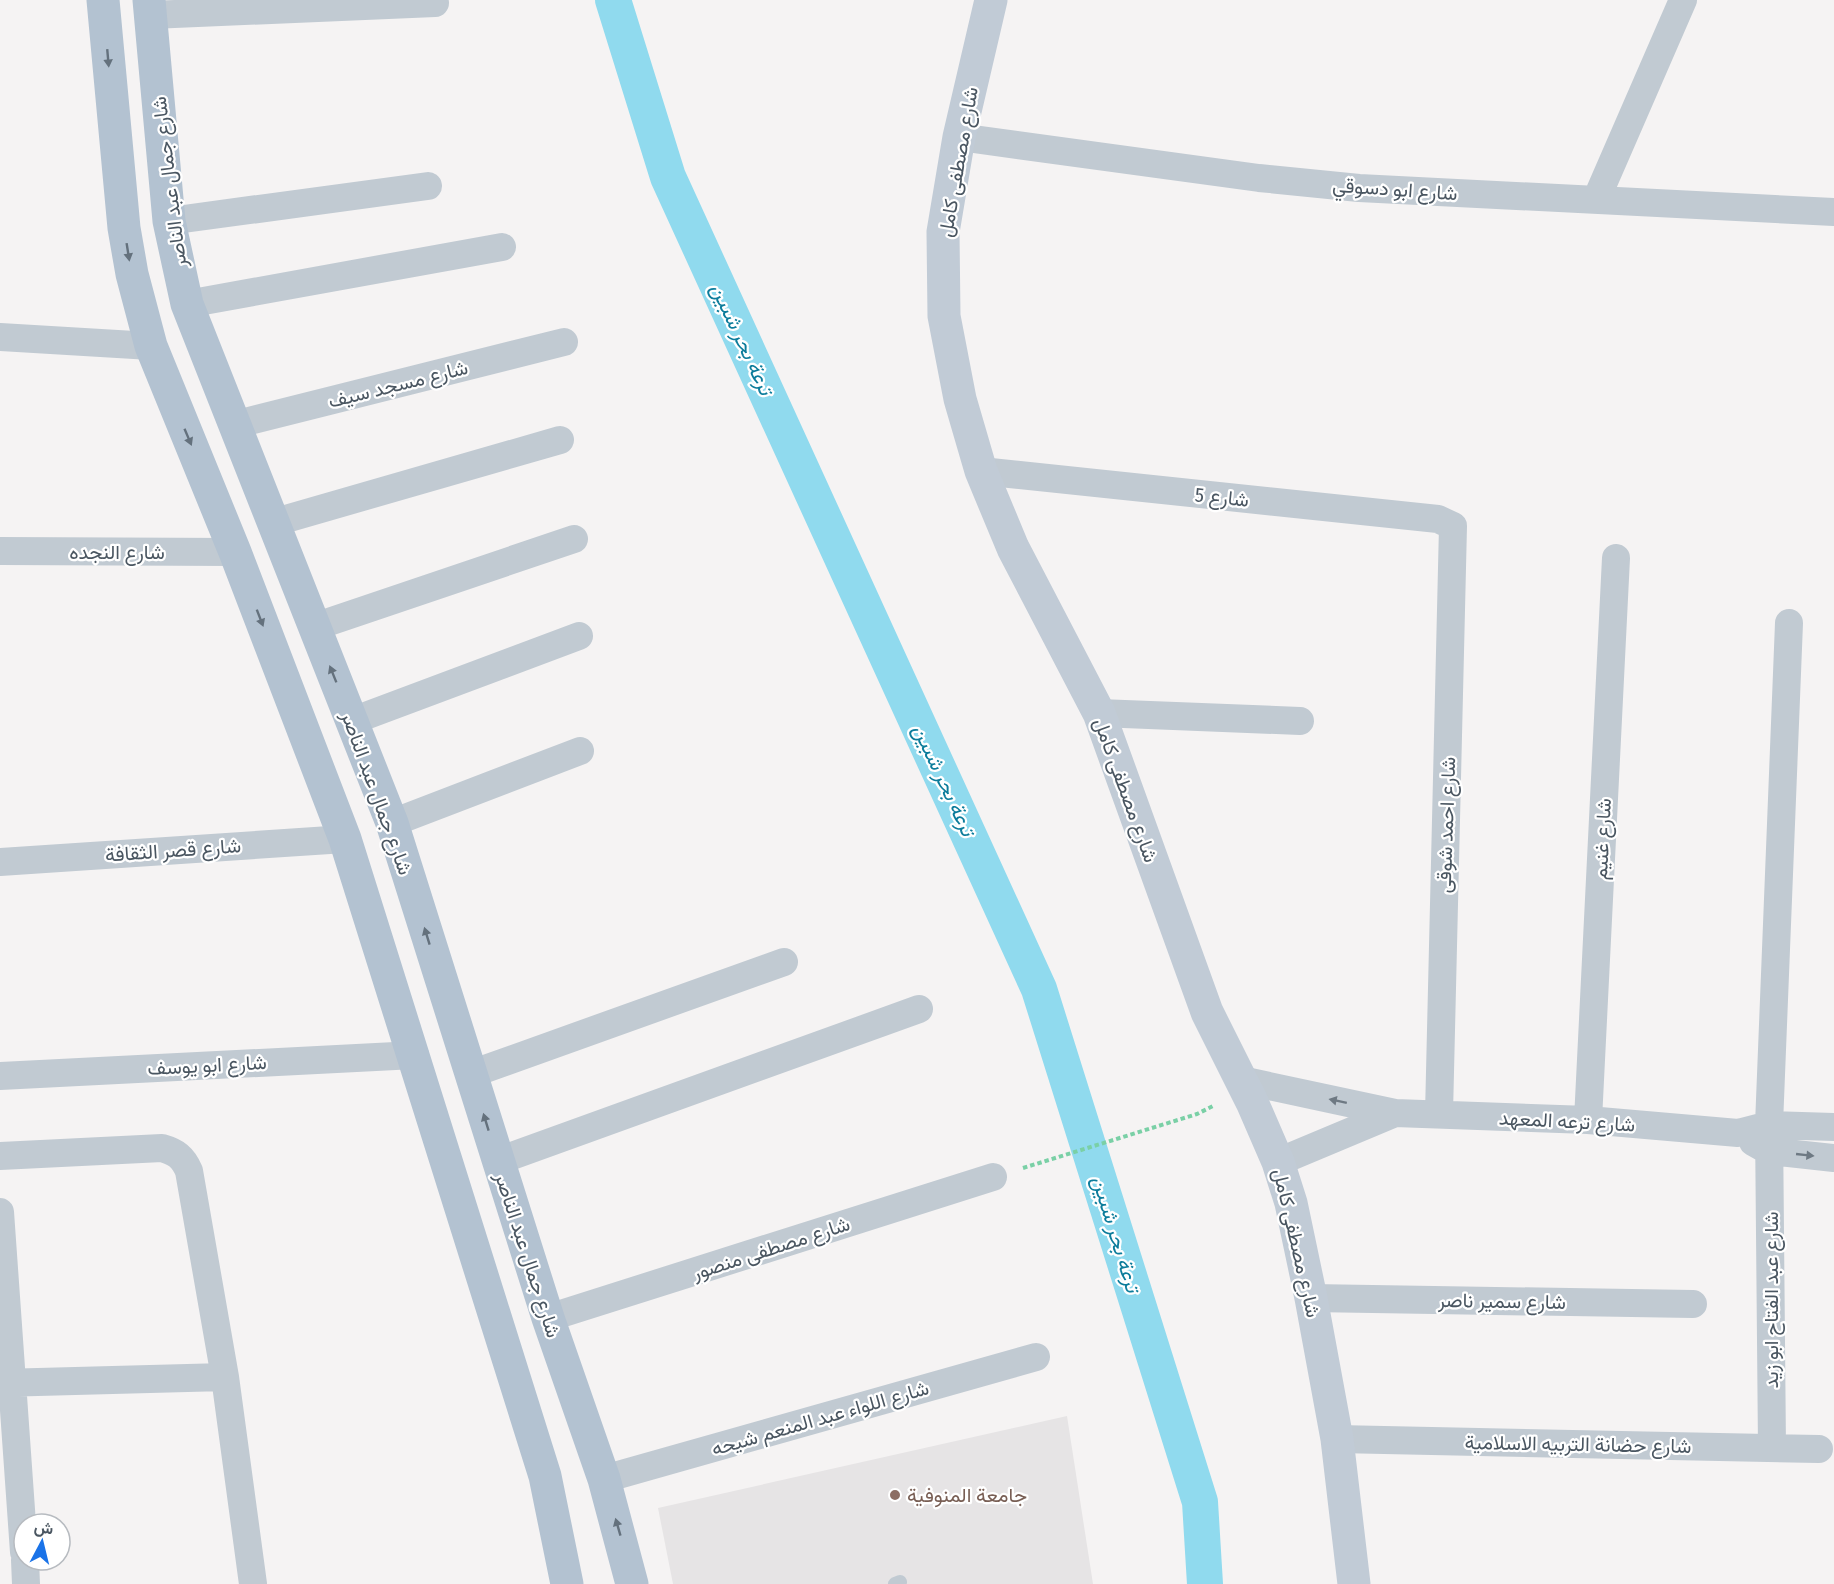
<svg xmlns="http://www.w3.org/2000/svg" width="1834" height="1584" font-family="'Fira Sans Condensed',Vazirmatn,sans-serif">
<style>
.education{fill:#e6e4e5}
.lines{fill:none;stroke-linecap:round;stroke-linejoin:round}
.canal{stroke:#90daee;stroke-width:36}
.path{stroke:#7ad0a6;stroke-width:4;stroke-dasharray:4.5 3;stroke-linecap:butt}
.service{stroke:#c1cad2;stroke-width:14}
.minor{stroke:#c1cad2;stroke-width:28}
.secondary{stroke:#c1cbd6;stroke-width:33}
.primary{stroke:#b3c2d1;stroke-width:33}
.oneway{fill:#64717d}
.oneway2{fill:#6e7983}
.education-dot{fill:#8d6e63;stroke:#fff;stroke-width:2}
.labels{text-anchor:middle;stroke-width:4.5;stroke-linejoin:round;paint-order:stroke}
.street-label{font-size:20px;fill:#4a5661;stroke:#fff}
.education-label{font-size:20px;fill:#785e54;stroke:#fff;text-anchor:start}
.water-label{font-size:21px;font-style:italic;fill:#0c7c9b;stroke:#fff}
</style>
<rect width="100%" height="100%" fill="#f5f3f3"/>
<path class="education" d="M1067 1416 1093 1584H673L658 1508Z"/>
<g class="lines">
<path class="canal" d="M613 0 668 177 1039 989 1200 1502 1205 1584"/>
<path class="path" d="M1023 1168 1197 1114 1215 1105"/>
<path class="service" d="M895 1584 900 1582"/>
<path class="minor" d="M151 15 435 3
M959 137 1259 178 1359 188 1834 212
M1596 200 1683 0
M169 221 428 186
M187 304 502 247
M0 337 151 346
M233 425 564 342
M981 471 1438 519 1453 526 1439 1114
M272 523 560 440
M0 551 235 552
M314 627 574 539
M1099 713 1300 721
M352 721 579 636
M392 823 580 751
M0 862 345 839
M471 1074 784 962
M0 1076 415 1055
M1241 1080 1395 1113 1588 1120 1738 1133 1769 1125 1834 1127
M1588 1120 1616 558
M1753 1142 1769 1151 1834 1158
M0 1156 162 1148C176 1152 183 1157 189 1171L225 1377 253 1584
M498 1161 919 1009
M1278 1162 1395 1113
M0 1212 24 1552
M1311 1298 1693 1304
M548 1318 993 1177
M0 1383 225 1377
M1337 1439 1819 1449
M1772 1448 1769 1125 1789 623
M604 1479 1036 1357
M25 1560 26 1584"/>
<path class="secondary" d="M991 0 959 137 943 232 944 316 960 399 981 471 1013 548 1099 713 1207 1012 1252 1102 1278 1162 1291 1203 1311 1298 1337 1439 1354 1584"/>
<path class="primary" d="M103 0 124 228 132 274 151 346 235 552 345 839 545 1476 567 1584
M149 0 169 221 187 304 392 823 548 1318 604 1479 632 1584"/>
</g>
<defs><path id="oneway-solid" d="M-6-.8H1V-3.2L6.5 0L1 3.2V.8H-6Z" transform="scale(1.5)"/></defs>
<g class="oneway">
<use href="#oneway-solid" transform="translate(108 58) rotate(85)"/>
<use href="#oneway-solid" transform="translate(128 252) rotate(81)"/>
<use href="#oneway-solid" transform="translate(188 437) rotate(67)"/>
<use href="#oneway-solid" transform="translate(260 618) rotate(69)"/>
<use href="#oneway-solid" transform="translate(333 674) rotate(-112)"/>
<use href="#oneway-solid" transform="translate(427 936) rotate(-107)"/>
<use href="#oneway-solid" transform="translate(486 1122) rotate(-107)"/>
<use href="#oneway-solid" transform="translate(618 1527) rotate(-106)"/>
</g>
<g class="oneway2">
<use href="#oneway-solid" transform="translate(1338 1101) rotate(-168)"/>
<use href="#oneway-solid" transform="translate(1805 1155) rotate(6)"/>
</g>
<circle class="education-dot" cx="895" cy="1495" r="6"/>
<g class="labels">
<g class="street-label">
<text transform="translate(958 162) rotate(-80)" y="7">شارع مصطفى كامل</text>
<text transform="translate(169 182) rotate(-97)" y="7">شارع جمال عبد الناصر</text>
<text transform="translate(1395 189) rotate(4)" y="7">شارع ابو دسوقي</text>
<text transform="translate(398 384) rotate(-14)" y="7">شارع مسجد سيف</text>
<text transform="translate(1222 497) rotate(6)" y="7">شارع 5</text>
<text x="117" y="559">شارع النجده</text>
<text transform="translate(1126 790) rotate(70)" y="7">شارع مصطفى كامل</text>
<text transform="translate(377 793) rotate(70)" y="7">شارع جمال عبد الناصر</text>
<text transform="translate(1446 825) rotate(-88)" y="7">شارع احمد شوقى</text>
<text transform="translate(1602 839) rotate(-87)" y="7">شارع غنيم</text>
<text transform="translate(173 850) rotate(-4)" y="7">شارع قصر الثقافة</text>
<text transform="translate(207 1065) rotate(-3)" y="7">شارع ابو يوسف</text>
<text transform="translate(1567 1121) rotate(3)" y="7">شارع ترعه المعهد</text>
<text transform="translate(1297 1243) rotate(77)" y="7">شارع مصطفى كامل</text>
<text transform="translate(771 1248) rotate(-18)" y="7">شارع مصطفى منصور</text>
<text transform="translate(528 1255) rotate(72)" y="7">شارع جمال عبد الناصر</text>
<text transform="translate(1771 1300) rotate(-90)" y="7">شارع عبد الفتاح ابو زيد</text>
<text transform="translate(1502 1301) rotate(1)" y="7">شارع سمير ناصر</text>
<text transform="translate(820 1418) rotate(-16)" y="7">شارع اللواء عبد المنعم شيحه</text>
<text transform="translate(1578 1444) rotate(1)" y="7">شارع حضانة التربيه الاسلامية</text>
</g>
<g class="education-label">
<text x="907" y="1502">جامعة المنوفية</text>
</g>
<g class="water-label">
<text transform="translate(742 339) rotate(65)" y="7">ترعة بحر شبين</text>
<text transform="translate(944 780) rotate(65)" y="7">ترعة بحر شبين</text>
<text transform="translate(1116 1234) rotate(73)" y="7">ترعة بحر شبين</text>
</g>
</g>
<g transform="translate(42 1542) rotate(7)"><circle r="28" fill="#ffffff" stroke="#b7bbc0" stroke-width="1.5"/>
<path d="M0-4.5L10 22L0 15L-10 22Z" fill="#1a73e8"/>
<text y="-9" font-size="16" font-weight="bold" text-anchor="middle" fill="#4a5661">ش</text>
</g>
</svg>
